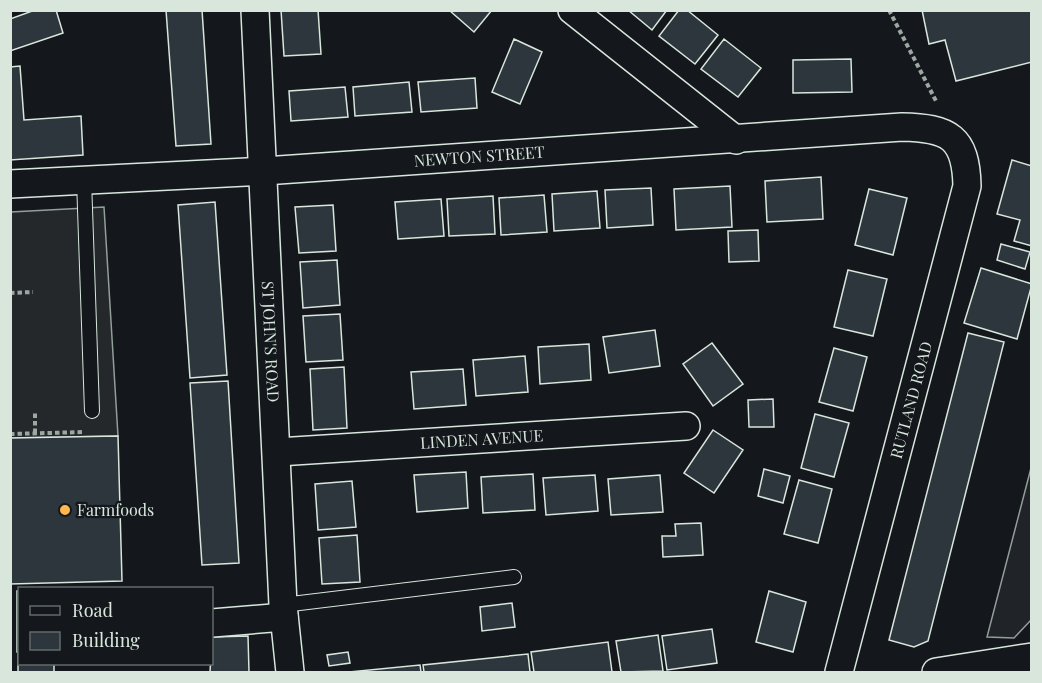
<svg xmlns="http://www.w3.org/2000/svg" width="1042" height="683" font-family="'Playfair Display',serif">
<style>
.green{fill:#202428;stroke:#939e99;stroke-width:1.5}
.parking{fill:#24282b;stroke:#939e99;stroke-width:1.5}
.building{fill:#2c363c;stroke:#d8e6dc;stroke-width:1.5}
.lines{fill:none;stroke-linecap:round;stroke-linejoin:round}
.lane-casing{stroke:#d8e6dc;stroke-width:16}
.street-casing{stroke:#d8e6dc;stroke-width:30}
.path{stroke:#9da8a2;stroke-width:4;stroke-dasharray:4.5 3;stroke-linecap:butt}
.lane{stroke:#14181c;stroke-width:14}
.street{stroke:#14181c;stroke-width:27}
.poi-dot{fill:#ffb74d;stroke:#14181c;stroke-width:2}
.labels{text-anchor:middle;stroke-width:4.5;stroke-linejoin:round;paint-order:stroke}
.street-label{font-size:16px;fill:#d8e6dc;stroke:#14181c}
.poi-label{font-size:16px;fill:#d8e6dc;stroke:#14181c;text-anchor:start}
</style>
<rect width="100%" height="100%" fill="#14181c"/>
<path class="green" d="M1031 468V620L1014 638 987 637Z"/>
<path class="parking" d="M104 207 118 436 11 438V212Z"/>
<path class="building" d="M35 10H56L63 33 10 51V19Z
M166 10H202L211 144 176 146Z
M281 10H318L321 54 284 56Z
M449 10H492L474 32Z
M628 10H667L652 30Z
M679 10H687L718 35 695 64 659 36Z
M922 10H1032V62L956 81 945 40 929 44Z
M514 39 542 52 520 104 492 92Z
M724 39 761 68 738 97 701 69Z
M851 59 852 92 793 93V60Z
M20 66 24 120 81 116 83 155 10 160V67Z
M475 78 477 108 421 112 418 82Z
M409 82 412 112 355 116 353 87Z
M345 87 348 117 291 121 289 91Z
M1012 160 1032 166V246L1014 241 1020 220 997 214Z
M821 177 823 219 767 222 765 181Z
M730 186 732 227 676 230 674 189Z
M651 188 653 225 607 228 605 190Z
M869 189 907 198 893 255 855 245Z
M597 191 600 228 554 231 552 194Z
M544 195 547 232 501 235 499 198Z
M493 196 495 234 449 236 447 199Z
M441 199 444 236 398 239 395 202Z
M215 202 227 375 190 378 178 205Z
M333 205 336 251 299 253 295 207Z
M758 230 759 261 729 262 728 231Z
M1001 244 1030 252 1025 269 997 260Z
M337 260 340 305 303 308 300 262Z
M981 268 1032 284 1017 339 964 323Z
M848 270 887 279 873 336 834 327Z
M340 314 343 360 306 362 303 316Z
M655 330 660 366 609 373 603 337Z
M968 333 1004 342 928 641 914 647 889 640Z
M712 343 743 384 713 406 683 364Z
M589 344 591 380 540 384 538 347Z
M834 348 867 357 853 411 819 402Z
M525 356 528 392 476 396 473 360Z
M344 367 347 428 313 430 310 369Z
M463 369 466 405 414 409 411 372Z
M228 381 239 563 202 565 190 383Z
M773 399 774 427H749L748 400Z
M815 414 849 423 834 477 801 468Z
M713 430 743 450 714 493 684 473Z
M118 436 122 581 10 584V438Z
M764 469 790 476 783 503 758 496Z
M466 472 468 508 417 512 414 475Z
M533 474 535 510 483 513 481 477Z
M595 475 598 511 546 515 543 478Z
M660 475 663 512 611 515 608 479Z
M799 480 832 489 818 543 784 534Z
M352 481 356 527 318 530 315 484Z
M701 523 703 555 663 557 662 536H676L675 524Z
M357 535 360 582 322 584 319 538Z
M17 591H20V652H17Z
M769 591 806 602 793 652 756 642Z
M512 603 515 627 482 631 480 607Z
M712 629 717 663 667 670 662 636Z
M658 635 663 671 621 672 616 641Z
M248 636 249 672H210L212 637Z
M608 642 612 672H534L531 652Z
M348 652 350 663 329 666 327 655Z
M18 653 20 664H54V672H18Z
M528 654 530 672H424L423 665Z
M420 665 421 672H349Z"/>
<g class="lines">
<g class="lane-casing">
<path id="lane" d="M84 180 92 411
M283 605 514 577"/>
</g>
<g class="street-casing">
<g id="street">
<path id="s1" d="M255 10 283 605 290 672"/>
<path d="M572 10 736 140"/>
<path id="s2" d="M10 184 264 171 902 127C949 128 966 137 967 186L839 672"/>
<path id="s3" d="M278 452 686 426"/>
<path d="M212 623 284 617"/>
<path d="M936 672 1032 657"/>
</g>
</g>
<path class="path" d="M889 10 936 101
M10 293 33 292
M35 433V411
M10 434 85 432"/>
<use href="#lane" class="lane"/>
<use href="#street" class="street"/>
</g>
<circle class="poi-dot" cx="65" cy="510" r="6"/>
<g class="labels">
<g class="street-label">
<text dy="6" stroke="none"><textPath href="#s2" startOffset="470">NEWTON STREET</textPath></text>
<text dy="6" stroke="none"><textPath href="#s1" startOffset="332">ST JOHN'S ROAD</textPath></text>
<text transform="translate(911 400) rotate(-75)" y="6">RUTLAND ROAD</text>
<text dy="6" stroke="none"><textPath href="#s3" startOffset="204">LINDEN AVENUE</textPath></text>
</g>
<g class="poi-label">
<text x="77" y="516">Farmfoods</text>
</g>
</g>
<rect width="1042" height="683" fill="none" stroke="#d8e6dc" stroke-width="24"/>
<rect x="18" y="587" width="195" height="78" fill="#14181c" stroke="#626a69" stroke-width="1.5"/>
<rect x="30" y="606" width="30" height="9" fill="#14181c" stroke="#626a69" stroke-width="1.5"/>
<text x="72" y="617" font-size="18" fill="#d8e6dc">Road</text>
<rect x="30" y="632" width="30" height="18" fill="#2c363c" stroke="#626a69" stroke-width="1.5"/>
<text x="72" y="647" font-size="18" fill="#d8e6dc">Building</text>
</svg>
